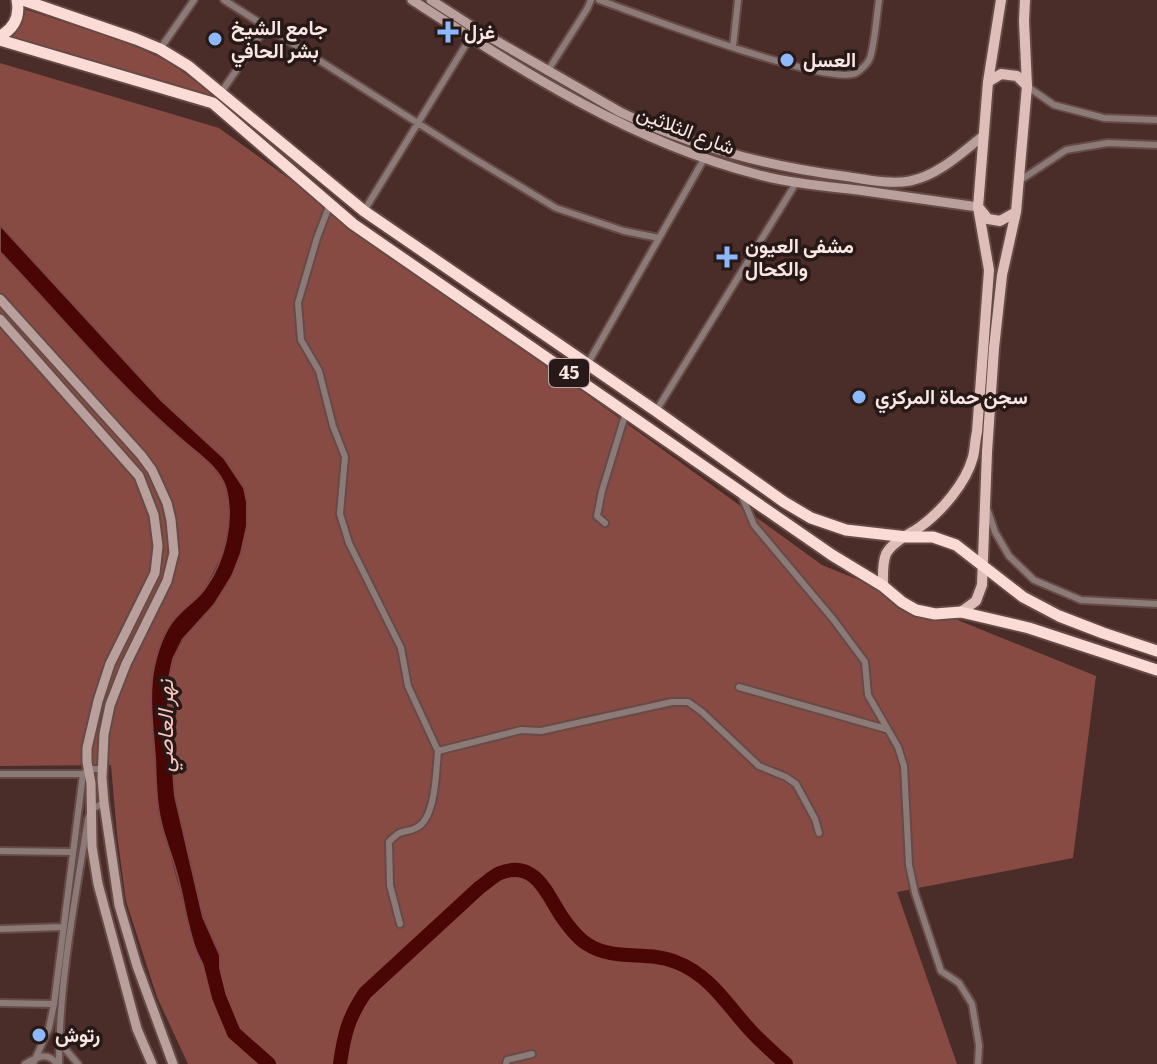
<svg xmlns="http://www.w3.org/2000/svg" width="1157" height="1064" font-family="Literata,Vazirmatn,serif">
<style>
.green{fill:#884b44}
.water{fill:#4a0505;stroke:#7f4848;stroke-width:2}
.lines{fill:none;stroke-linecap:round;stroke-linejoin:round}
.river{stroke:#4a0505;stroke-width:14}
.street-casing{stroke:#664a46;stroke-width:10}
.secondary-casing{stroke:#664a46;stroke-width:13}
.primary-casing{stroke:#664a46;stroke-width:14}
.highway-casing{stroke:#664a46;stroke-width:15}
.street{stroke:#8b7a78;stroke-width:6}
.secondary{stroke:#baa09d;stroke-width:9}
.primary{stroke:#dfbeb9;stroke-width:10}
.highway{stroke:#fbdbd6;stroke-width:11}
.poi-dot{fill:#8db9fc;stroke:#271917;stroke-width:3}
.labels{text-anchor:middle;stroke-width:7;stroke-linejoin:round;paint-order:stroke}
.shield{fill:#271917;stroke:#bba8a6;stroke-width:2}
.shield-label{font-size:18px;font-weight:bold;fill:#fae6e3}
.poi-label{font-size:20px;font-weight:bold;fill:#fae6e3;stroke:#271917;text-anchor:start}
.street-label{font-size:20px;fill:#fae6e3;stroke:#271917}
.water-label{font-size:22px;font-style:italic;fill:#f7c2bb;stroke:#271917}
</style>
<rect width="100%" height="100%" fill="#4a2c28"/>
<path class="green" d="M21 8 126 42 169 62 213 94 211 97 6 36Z
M0 63 219 128 822 565 1096 676 1073 858 897 892 957 1064H188L157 997 126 901 117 834 111 765 0 766V252L137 400 210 463 225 485 229 508 228 530 222 555 205 588 191 605 179 614 168 628 159 650 153 669 152 719 159 815 198 955 208 972 217 947 212 940 203 917 175 796 168 709V683L173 659 183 639 232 576 241 553 247 526V502L244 488 224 458 162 401 0 225Z"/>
<path class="water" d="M0 225 162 401 224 458 244 488 247 502V526L241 553 232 576 214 605 183 639 173 659 168 683V709L175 796 203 917 220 955V971L215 977C191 962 186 908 179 882 175 864 168 848 163 830 156 807 156 782 155 758 153 730 148 694 154 667 158 648 166 626 180 613 189 604 199 598 206 587 225 560 234 521 226 489 220 468 197 453 182 440 115 383 60 315 0 252Z"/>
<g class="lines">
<path class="river" d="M210 961 219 997 234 1033 269 1064
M340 1064C344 1035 348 1018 365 993L480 887C486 883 493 876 500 873 536 859 547 895 562 917 569 927 577 938 587 944 614 962 647 950 676 962 710 975 727 1005 751 1031 762 1043 774 1053 786 1064"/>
<g class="street-casing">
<path id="street" d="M224 0 468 155 556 208 624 231 659 238
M599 0C639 14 827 87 856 73 860 71 867 64 869 60 874 52 877 12 879 0
M733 47 738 0
M160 49 194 0
M547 72 587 9 591 0
M1028 87 1054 105 1104 118 1157 120
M220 94 266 27
M1019 181 1066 150 1108 143 1157 145
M330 204 317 238 298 303 301 340 319 371 333 426 345 457 340 514 349 543 401 648 408 686 438 751
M364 211 470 38
M587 365 704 159
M656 411 796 183
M741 494 754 525 833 619 865 662 868 695 898 747 904 766 909 865 915 893 941 971 959 983 972 1004 979 1045 978 1064
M988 511 995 532 1009 556 1034 580 1081 600 1157 604
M605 523 597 516 602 491 626 412
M739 687 886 729
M0 774H83
M0 851 73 852
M400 924 390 885 389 842C403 827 401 835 416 828 436 819 436 771 438 751L521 730 541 731 672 702H688L702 712 759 766 786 777 796 784 815 819 819 833
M0 929 64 927
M0 1003 54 1004
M60 1043 78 1064
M25 1064C37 1057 47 1051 57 1064
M33 1064 49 1028 54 1004 83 774 89 769H102
M59 1064C59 982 75 900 88 819L92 809 104 803
M506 1064 507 1060 532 1054"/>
</g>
<g class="secondary-casing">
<path id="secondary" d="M412 0C521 70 629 141 756 174 789 183 824 186 858 190 898 196 938 201 978 207
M431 0 476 29 620 112C691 146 766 166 843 176 864 179 889 185 910 181 939 175 961 153 983 136
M0 299 141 455 152 470 167 503 171 520 174 553 167 581 126 664 110 705 104 734 102 778 104 803 119 905 137 966 173 1064
M0 319 139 476 154 515 158 546 155 573 110 664 98 701 87 748V762L91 783 92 847 98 884 137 1029 152 1064"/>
</g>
<g class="primary-casing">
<path id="primary" d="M988 82 1001 74 1017 76 1027 86
M979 208 988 219 1000 221 1016 212
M883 586C883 576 882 564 886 554 892 542 910 534 920 527 942 511 966 483 973 457 975 449 975 440 977 432L989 270 978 207 988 82 1001 0
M961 612 976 601 982 585 987 452 994 348 1002 275 1016 212 1027 86 1024 21 1025 0"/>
</g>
<g class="highway-casing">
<path id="highway" d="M23 0 136 39 160 49 188 66 364 211 656 411 784 502 811 518 846 530 907 537H933L956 545 1023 597 1059 616 1103 633 1157 651
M0 36C15 28 20 16 17 0
M0 40 213 103 353 224 832 555 883 586 902 602 916 610 935 614 961 612 1029 628 1157 670"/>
</g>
<use href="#street" class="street"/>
<use href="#secondary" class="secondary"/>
<use href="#primary" class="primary"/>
<use href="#highway" class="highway"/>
</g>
<g class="poi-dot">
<path d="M444 20h8v8h8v8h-8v8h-8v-8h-8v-8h8z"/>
<circle cx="215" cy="39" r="8"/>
<circle cx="787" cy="60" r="8"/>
<path d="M723 245h8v8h8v8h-8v8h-8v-8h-8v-8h8z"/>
<circle cx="859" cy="397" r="8"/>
<circle cx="39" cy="1035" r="8"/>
</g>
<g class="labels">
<rect class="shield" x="549" y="359" width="40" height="28" rx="6"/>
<g class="shield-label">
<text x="569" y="379">45</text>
</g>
<g class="poi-label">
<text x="231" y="35">جامع الشيخ<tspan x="231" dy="23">بشر الحافي</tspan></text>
<text x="464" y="39">غزل</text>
<text x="803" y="67">العسل</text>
<text x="745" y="253">مشفى العيون<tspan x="745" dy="23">والكحال</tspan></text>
<text x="875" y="404">سجن حماة المركزي</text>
<text x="55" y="1042">رتوش</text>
</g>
<g class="street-label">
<text transform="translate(686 130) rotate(21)" y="7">شارع الثلاثين</text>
</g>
<g class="water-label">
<text transform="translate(165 726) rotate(-90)" y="8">نهر العاصي</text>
</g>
</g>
</svg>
